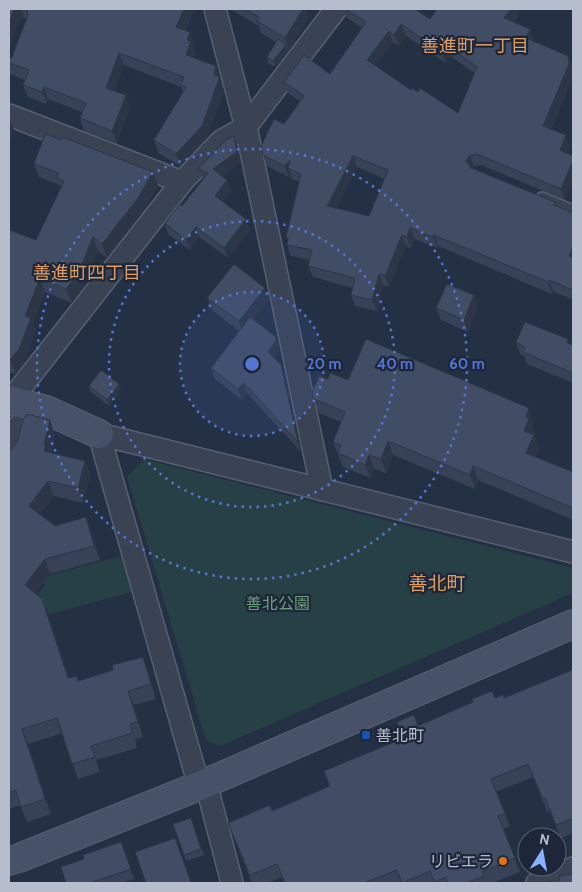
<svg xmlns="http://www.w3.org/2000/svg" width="582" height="892" font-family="Cabin,'Noto Sans JP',sans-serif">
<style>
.green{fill:#274045}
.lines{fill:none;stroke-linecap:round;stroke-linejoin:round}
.lane-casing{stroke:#576071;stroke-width:14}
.street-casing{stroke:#576071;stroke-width:24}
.secondary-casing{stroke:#576071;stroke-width:30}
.lane{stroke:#394353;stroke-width:11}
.street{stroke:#394353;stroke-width:21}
.secondary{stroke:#475167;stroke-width:28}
.wall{fill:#374256;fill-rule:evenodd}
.shaded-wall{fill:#2d3646}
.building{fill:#404d64;stroke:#2d3646;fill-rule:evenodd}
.ring{fill:none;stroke:#5375d4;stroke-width:2.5;stroke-dasharray:2.5 5}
.transit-dot{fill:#1a4fb4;stroke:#1e2739;stroke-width:2}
.food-dot{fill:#e8710a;stroke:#1e2739;stroke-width:2}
.labels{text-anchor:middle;stroke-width:4.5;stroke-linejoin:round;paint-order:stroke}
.park-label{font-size:16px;fill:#6ca07a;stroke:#1e2739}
.poi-label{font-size:16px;fill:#b6becd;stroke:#1e2739;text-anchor:start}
.neighbourhood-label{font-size:18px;fill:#de9d61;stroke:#1e2739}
.quarter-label{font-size:19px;fill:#de9d61;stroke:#1e2739}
.centre{fill:#5375d4;stroke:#1e2739;stroke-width:2.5}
.ring-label{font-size:15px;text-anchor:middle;font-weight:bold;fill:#5375d4;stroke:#1e2739;stroke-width:4.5;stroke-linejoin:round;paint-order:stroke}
</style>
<rect width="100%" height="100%" fill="#243044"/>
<path class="green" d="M144 459 573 568V593L220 746 206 740 127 477Z
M121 556 132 592 50 614 32 600 43 587 45 586 43 577Z"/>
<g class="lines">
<g class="lane-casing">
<path id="lane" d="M542 198 573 211"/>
</g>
<g class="street-casing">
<path id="street" d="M215 9 246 127 322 490
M9 115 182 182
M11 400 182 182 221 141 246 127 336 9
M9 439 34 406
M206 783 232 883
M199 786 99 434 573 552
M537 883 573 868"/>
</g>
<g class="secondary-casing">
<path id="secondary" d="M9 400 46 410 99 434
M9 861 19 858 199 786 573 624"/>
</g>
<use href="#lane" class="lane"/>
<use href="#street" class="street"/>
<use href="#secondary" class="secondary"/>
</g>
<path class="wall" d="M9 9H194L185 30 194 44 193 47 195 54 194 58 216 66 224 91 206 139 180 166 158 153 154 140 183 92 181 87 124 65 114 91 130 107 117 143 84 131 80 118 82 112 48 99 47 104 28 97 23 85 25 80 10 74 9 71V60L12 57 26 19 24 18 18 22 9 47Z
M230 9H305L308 18 289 50 287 49 288 51 276 67 269 64 267 57 276 42 261 33 259 26Z
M343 9H415L430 19 437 9H517L519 14 514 22 530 29 534 40V41L568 56 573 67V75L551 129 570 146 567 153 565 200 481 165 474 166 473 168 573 213V300L553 291 552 294 438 246 437 248 415 239 411 248 406 246 389 287 383 285 377 311 355 306 351 295 352 288 313 277 308 266 310 260 291 256 287 245 288 241 286 237 299 182 292 179 291 175 289 177 267 166 263 155 300 101 288 93 284 82 330 74 362 28 346 17ZM406 36 446 63 450 56 474 73 458 113 418 92 411 90 375 65 393 42 399 46ZM357 167 385 179 369 216 336 208Z
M234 136 237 146 241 162 222 176 231 190 222 202 250 230 228 258 199 237 190 250 168 234 165 223 182 206 203 179 198 169Z
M34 164 153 172 158 186 143 211 107 258 98 251 83 287 72 303 45 292 33 323 36 332 24 363 16 374 10 373 9 377V230L36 240 61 188 59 185 39 177Z
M265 288 269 299 253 320 276 337 279 348 280 351 275 358 281 365 285 375 302 453 247 393 242 400 215 379 211 368 239 331 212 310 207 298Z
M474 295 478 307 468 332 441 320 436 308Z
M516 342 570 344 573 345V383L527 364 524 356 520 354Z
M328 379 348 380 534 422 532 426 535 433 534 435 539 449 535 457 573 472V520L478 480 475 489 393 455 386 473 374 469 370 478 343 467 333 442 341 422 319 413 314 399Z
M119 384 121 390 109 406 91 392 89 386Z
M55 435 51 453 85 461 90 476 83 503 54 496 40 514 55 526 92 532 100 560 50 574 35 593 42 599 69 678 79 681 148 671 156 699 134 705 143 737 135 739 137 748 96 760 100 772 78 779 62 733 28 744 51 814 27 822 20 805 9 809V452Z
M573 673V833L561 838 550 811 547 812 533 777 496 792 510 826 503 829 520 872 492 883H284L282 877 267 883H252L228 823 272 811 329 786 324 771 403 738 397 722 418 726 495 698H504Z
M191 818 204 855 186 861 173 824Z
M121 842 134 879 122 883H66L84 859Z"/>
<path class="shaded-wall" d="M15 9H21L24 18 18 22 9 47V23L14 10Z
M184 9H194L180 39 176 27Z
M303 9H305L308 18 289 50 285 38Z
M511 9H517L519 14 508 30 504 18Z
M401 24 406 36 399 46 394 35Z
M530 29 534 40 530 49 526 38Z
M389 31 393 42 371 71 367 60Z
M190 32 194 44 193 47 195 54 191 67 186 55 187 40Z
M286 45 288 51 276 67 273 61Z
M446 45 450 56 446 63 441 51Z
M119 53 124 65 111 101 106 88Z
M568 56 573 67V75L547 137 543 126Z
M216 66 224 91 206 139 180 166 176 154 214 75Z
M44 87 48 99 47 104 42 92Z
M126 95 130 107 117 143 112 131Z
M9 118 14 130 9 144Z
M566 135 570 146 564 161 560 150Z
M234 136 237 146 241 162 217 180 213 169Z
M470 155 474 166 471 173 466 161Z
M353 156 357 167 331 217 327 206Z
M290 160 288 168 291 175 289 177 285 166Z
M573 161V182L565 200 561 189Z
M153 172 158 186 143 211 107 258 102 244Z
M227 180 231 190 219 206 215 196Z
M246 219 250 230 228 258 224 248Z
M196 227 199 237 190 250 186 240Z
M410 228 415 239 411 248 407 237Z
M402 235 406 246 389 287 385 276Z
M434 235 438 246 437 248 433 237Z
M93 237 98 251 83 287 72 303 66 289Z
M573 246V268L569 256Z
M379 274 383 285 377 311 372 300Z
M40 278 45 292 33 323 36 332 24 363 16 374 10 360 25 316Z
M549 280 553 291 552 294 548 282Z
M265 288 269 299 243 333 239 321Z
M474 295 478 307 468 332 464 320Z
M276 337 280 351 272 363 268 352Z
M281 365 285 375 302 453 298 442Z
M244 383 247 393 242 400 238 389Z
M119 384 121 390 109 406 107 400Z
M529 408 534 422 532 426 535 433 530 442 534 435 539 449 531 467 526 453 524 431 526 417Z
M50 420 55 435 50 456 44 451V445Z
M388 441 393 455 386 473 381 459Z
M369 455 374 469 370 478 365 465Z
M85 461 90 476 83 503 78 488Z
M473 466 478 480 475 489 470 475Z
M48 481 54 496 35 521 29 506Z
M86 517 92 532 100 560 94 546Z
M45 559 50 574 30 600 25 585Z
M42 599 48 614 74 693 68 678Z
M143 657 148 671 156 699 151 684Z
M128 691 134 705 143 737 138 722Z
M22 729 28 744 51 814 45 799Z"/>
<path class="building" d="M9 9H15L14 10 9 23Z
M27 9H184L176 27 190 32 187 40 191 41 186 55 216 66 214 75 218 76 219 79 202 126 176 154 154 140 186 87 181 85 184 77 119 53 106 88 126 95 112 131 80 118 86 103 44 87 42 92 23 85 29 70 9 63V60L12 57 28 15Z
M245 9H303L285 38 257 21 259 17Z
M346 9H415L430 19 437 9H511L504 18 530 29 526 38 568 56 569 64 543 126 566 135 560 150 573 156V161L561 189 477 154 470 155 466 161 471 168 555 202 554 205 573 213V246L569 256 573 258V290L549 280 548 282 434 235 433 237 410 228 407 237 402 235 385 276 379 274 372 300 351 295 355 278 308 266 312 250 287 245 288 237H286L301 174 288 168 290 160 285 166 263 155 261 146 274 119 284 124 304 96 284 82 304 55 330 74 366 22ZM401 24 441 51 446 45 477 67 458 113 420 88 418 92 412 88 411 90 367 60 389 31 394 35ZM353 156 388 170 369 216 327 206Z
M278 39 286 45 273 61 267 57Z
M45 134 61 140 62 137 153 172 138 198 102 244 93 237 78 274 66 289 40 278 25 316 31 318 19 349 10 360H9V230L36 240 64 181 57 178 59 173 34 164Z
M234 136 237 152 213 169 227 180 215 196 246 219 224 248 196 227 186 240 165 223 180 204 182 206 208 173 198 169 225 141Z
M234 264 265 288 239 321 207 298Z
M447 284 474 295 464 320 436 308Z
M250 317 276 337V340L268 352 281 365 298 442 244 383 238 389 211 368Z
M525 322 568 339 567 343 573 345V373L523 352 525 347 516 342Z
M366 339 529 408 526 417 529 419 524 431 534 435 526 453 573 472V508L473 466 470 475 388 441 381 459 369 455 365 465 338 453 341 445 333 442 345 412 314 399 312 392 319 376 328 379 330 373 348 380Z
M101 370 119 384 107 400 89 386Z
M27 414 50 420 44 445H46L44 451 85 461 78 488 48 481 29 506 55 526 86 517 94 546 45 559 25 585 42 599 68 678 77 676 78 681 113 670 112 665 143 657 151 684 128 691 138 722 130 724 132 733 91 746 95 757 72 764 57 718 22 729 45 799 21 807 16 790 9 792V452L17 442 23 420Z
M572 670 573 673V818L556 825 545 798 543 799 528 764 491 779 505 813 498 816 515 858 482 872 484 876 466 883H448L446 877 434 882 430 871 402 883 397 870 364 883H285L277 864 250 875 228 823 270 805 272 811 330 786 324 771 404 738 397 722 414 715 418 726 473 702 472 699 492 691 495 698 503 695 504 698Z
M191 818 201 849 184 855 173 824Z
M175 838 191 882 189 883H146L135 852Z
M121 842 131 869 90 883H66L61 867 84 859 83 855Z
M573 874V883H542L560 880 559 876Z"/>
<circle cx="252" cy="364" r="72" fill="#5375d4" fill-opacity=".12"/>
<g class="ring">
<circle cx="252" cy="364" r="72"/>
<circle cx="252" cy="364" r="143"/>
<circle cx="252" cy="364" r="215"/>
</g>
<rect class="transit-dot" x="361" y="730" width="10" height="10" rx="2.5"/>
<circle class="food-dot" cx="503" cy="861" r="5"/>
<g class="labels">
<g class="park-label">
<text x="278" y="609">善北公園</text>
</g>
<g class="poi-label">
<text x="376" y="741">善北町</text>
<text x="493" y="867" text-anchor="end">リビエラ</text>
</g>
<g class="neighbourhood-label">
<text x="475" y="52">善進町一丁目</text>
<text x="87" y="279">善進町四丁目</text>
</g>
<g class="quarter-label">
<text x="437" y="590">善北町</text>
</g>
</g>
<circle cx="252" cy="364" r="8" class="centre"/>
<g class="ring-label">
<text x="324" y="369">20 m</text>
<text x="395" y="369">40 m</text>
<text x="467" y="369">60 m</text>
</g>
<rect width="582" height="892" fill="none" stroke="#b6becd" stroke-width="20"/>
<g transform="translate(542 852) rotate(11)"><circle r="24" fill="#1e2739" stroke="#5b6374"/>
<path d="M0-4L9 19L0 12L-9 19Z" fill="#89b1ff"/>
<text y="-8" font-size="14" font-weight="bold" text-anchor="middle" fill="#b6becd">N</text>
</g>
</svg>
